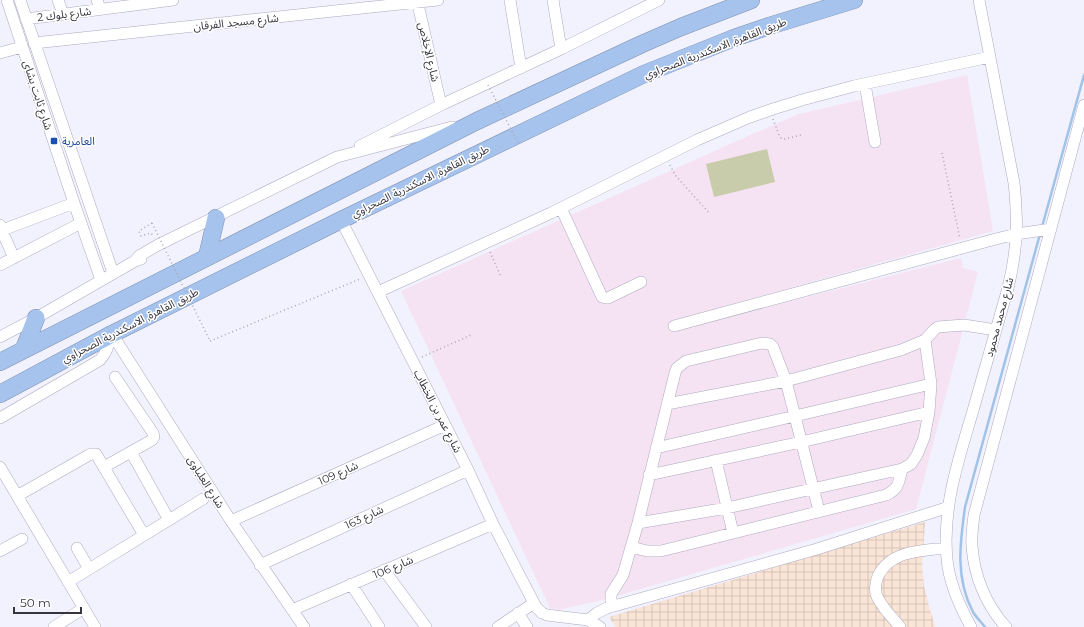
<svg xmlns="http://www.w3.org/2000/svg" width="1084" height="627" font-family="Montserrat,'Noto Sans Arabic',sans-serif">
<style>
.commercial{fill:#f5e2f2}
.industrial{fill:url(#industrial-grid)}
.pitch{fill:#c8ccaa}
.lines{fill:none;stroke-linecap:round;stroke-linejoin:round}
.stream{stroke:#a1c3e8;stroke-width:2.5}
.minor-casing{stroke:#adaabf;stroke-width:12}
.highway-casing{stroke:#7e91b0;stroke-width:18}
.path{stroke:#a9a8b3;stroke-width:1.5;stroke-dasharray:1 3;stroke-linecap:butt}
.minor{stroke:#fff;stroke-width:11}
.highway{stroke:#a5c3ed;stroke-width:17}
.path-bridge{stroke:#a9a8b3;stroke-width:1.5;stroke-dasharray:1 3;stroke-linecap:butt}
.transit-dot{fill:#1a4fb4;stroke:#fff;stroke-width:1.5}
.labels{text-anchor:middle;stroke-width:3;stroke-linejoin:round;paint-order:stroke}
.street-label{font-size:11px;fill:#37353e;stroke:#fff}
.transit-label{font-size:11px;fill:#164399;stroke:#fff;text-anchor:start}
</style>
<defs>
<pattern id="industrial-grid" width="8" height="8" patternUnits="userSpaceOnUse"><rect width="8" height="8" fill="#f9e4d6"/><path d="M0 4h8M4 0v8" fill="none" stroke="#d6c4b9"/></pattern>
</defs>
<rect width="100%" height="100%" fill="#f2f1fe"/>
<path class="commercial" d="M967 75 993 231 672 321 670 332 961 258 963 268 978 272 916 509 606 599 558 610 550 608 401 291 771 126 799 114Z"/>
<path class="industrial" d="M925 522 922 567 924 586 929 606 935 627H616L609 617Z"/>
<path class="pitch" d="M767 149 775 182 714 197 706 164Z"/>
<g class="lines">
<path class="stream" d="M1042 227 1084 75
M985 627C981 622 976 617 973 612 955 578 960 543 965 507L1040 234"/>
<g class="minor-casing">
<path id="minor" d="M7 0 74 203 101 280
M20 0 113 273
M58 0 63 14
M97 0 100 9
M417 0 441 105
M510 0 521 68
M553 0 561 49
M26 19 173 0
M34 43 438 0
M0 53 22 47
M865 84 875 142
M360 146 441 105 561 49 659 0
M561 208 602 297 606 298H608L641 282
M341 220 468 470 493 524 536 607 542 613 547 615 588 620 600 627
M0 225 2 231 14 258
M0 231 74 203
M135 261 139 256 158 245 337 157 452 127
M0 265 81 223
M378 292 551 213 697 140 750 117 773 109 802 100 854 86 990 57
M674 326 992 240 1016 234 1051 229
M112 334 231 521 304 627
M0 337 36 318 135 261 141 259
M667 404 786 381 901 350 925 340 935 329 938 327 964 325 996 330
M0 418 100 360C107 352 110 345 109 335
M656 448 795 416 931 384
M131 452 169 520
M716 460 733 533
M0 467 95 627
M104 467 152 440 154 437 153 433 115 377
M649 475 801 442 929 412
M17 496 89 455 91 454H96L144 535
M231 521 445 425
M638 523 727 508 902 469 911 464 917 455 924 438 929 412 931 384 925 340
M631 547 647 551H661L886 495C900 488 898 483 902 469
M77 548 89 569
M0 551 22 539
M260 565 468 470
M384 570 426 627
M68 582 203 499
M351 584 379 627
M611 607V594L623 575 638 523 675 373 677 368 686 361 762 343 770 344 773 347 786 381 819 511
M292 610 493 524
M518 613 527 627
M588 620 597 613 607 608 817 549 949 507
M54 627 84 608
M498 627 534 603
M900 627C893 618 884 610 879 600 874 593 875 584 878 576 891 550 921 551 946 548
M971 627C960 607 949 582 947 559 942 509 958 461 972 414 984 372 996 330 1008 288 1014 263 1018 237 1016 211 1016 201 1015 192 1014 183L979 0
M1006 627C986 605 974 576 972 546 971 536 973 525 974 515L1084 105"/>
</g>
<g class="highway-casing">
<path id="highway" d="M207 257 216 218
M24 349 36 318
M0 362 477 121 642 44 681 27 751 0
M0 394 112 334 341 220 644 74 734 38 769 26 854 0"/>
</g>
<path class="path" d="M773 119 779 135 781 138 785 139 801 135
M942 153 960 239
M670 165 675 175 710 214
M152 223 139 231 141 236 151 233 154 237
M490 252 501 277
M210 341 360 279
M422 357 471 335"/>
<use href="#minor" class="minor"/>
<use href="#highway" class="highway"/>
<path class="path-bridge" d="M488 85 518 143
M152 223 210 341"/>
</g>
<rect class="transit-dot" x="50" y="137" width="8" height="8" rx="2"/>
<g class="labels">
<g class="street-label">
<text transform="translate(64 14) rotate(-7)" y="4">شارع بلوك 2</text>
<text transform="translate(236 22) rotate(-6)" y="4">شارع مسجد الفرقان</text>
<text transform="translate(715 48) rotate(-21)" y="4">طريق القاهرة, الاسكندرية الصحراوي</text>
<text transform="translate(429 52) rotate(77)" y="4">شارع الإخلاص</text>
<text transform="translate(38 95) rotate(72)" y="4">شارع ثابت بشاى</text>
<text transform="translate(420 181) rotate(-26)" y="4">طريق القاهرة, الاسكندرية الصحراوي</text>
<text transform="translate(999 317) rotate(-75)" y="4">شارع محمد محمود</text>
<text transform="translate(130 325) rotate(-27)" y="4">طريق القاهرة, الاسكندرية الصحراوي</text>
<text transform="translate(438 411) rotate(63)" y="4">شارع عمر بن الخطاب</text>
<text transform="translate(338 473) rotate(-24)" y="4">شارع 109</text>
<text transform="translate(206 482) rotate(58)" y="4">شارع العلباوى</text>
<text transform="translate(364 517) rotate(-25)" y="4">شارع 163</text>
<text transform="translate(393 567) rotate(-23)" y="4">شارع 106</text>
</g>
<g class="transit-label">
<text x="62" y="145">العامرية</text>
</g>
</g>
<path d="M14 607v6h67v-6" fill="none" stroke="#37353e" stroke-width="2"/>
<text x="20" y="607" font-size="12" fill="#37353e" stroke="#ffffff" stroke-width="3" paint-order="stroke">50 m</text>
</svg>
